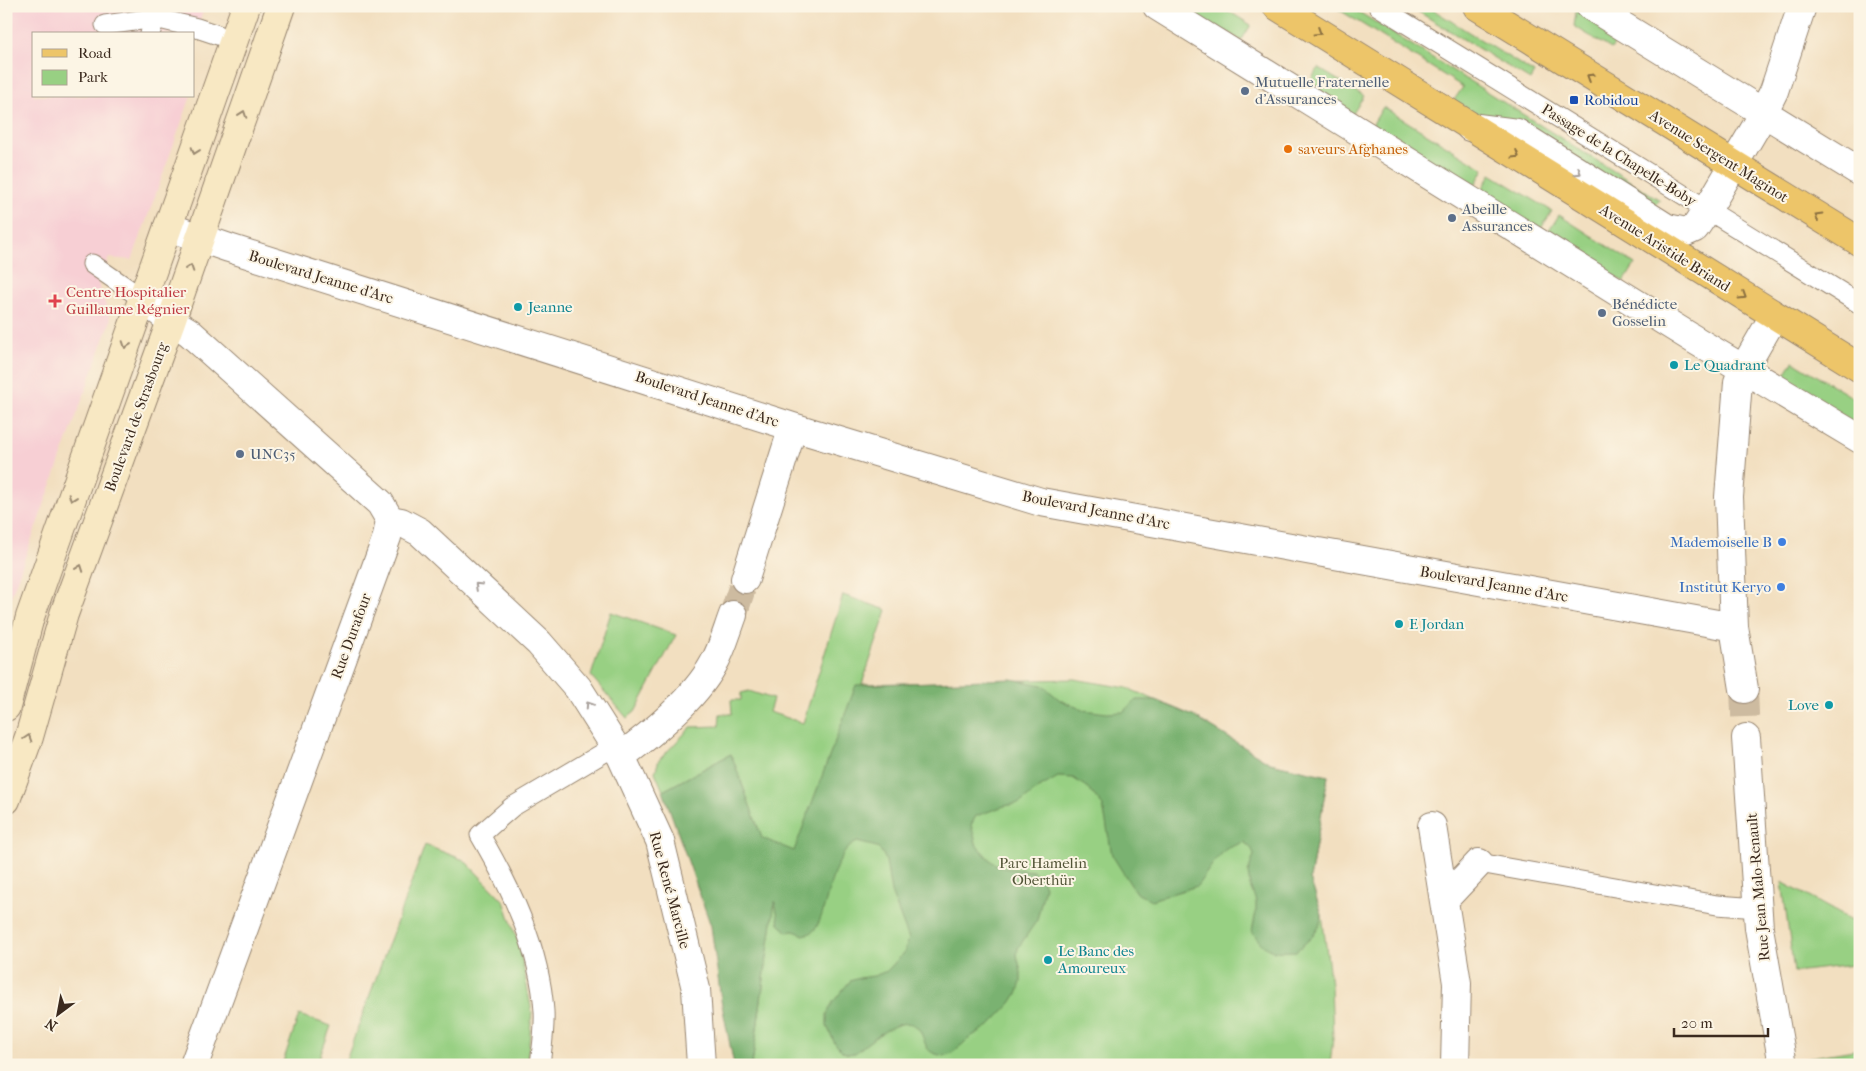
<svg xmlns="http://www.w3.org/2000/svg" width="1866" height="1071" font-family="'IM FELL French Canon',serif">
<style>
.built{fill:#f7cfd4}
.green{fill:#98d083;stroke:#6a7d50}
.forest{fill:#7ab271;stroke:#5a6e48}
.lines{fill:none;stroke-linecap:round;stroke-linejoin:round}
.street-tunnel{stroke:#cdbba0;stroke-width:28;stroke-dasharray:28 14;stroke-linecap:butt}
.lane-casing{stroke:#96846f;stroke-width:21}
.street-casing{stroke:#96846f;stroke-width:30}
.secondary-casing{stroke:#96846f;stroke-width:30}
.primary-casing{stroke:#96846f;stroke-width:30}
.lane{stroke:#fff;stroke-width:19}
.street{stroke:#fff;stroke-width:28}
.secondary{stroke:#f8e8c3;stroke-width:28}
.primary{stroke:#edc569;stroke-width:28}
.oneway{stroke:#8b7040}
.oneway2{stroke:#9a8970}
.oneway3{stroke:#a79f9a}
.service-dot{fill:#5c6f8a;stroke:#fcf5e5;stroke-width:2}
.transit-dot{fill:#1a4fb4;stroke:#fcf5e5;stroke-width:2}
.food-dot{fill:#e8710a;stroke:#fcf5e5;stroke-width:2}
.health-dot{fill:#e0444e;stroke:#fcf5e5;stroke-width:2}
.culture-dot{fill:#0f9aa8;stroke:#fcf5e5;stroke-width:2}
.shop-dot{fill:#3f7fe0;stroke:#fcf5e5;stroke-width:2}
.labels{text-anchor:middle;stroke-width:4;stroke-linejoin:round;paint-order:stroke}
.service-label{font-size:15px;fill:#4e5e75;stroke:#fcf5e5;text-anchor:start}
.transit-label{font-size:15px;fill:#164399;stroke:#fcf5e5;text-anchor:start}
.food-label{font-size:15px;fill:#c56008;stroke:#fcf5e5;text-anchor:start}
.street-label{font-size:15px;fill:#3b2a1e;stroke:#fcf5e5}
.health-label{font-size:15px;fill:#be3a42;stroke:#fcf5e5;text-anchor:start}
.culture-label{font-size:15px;fill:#0d838f;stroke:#fcf5e5;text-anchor:start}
.shop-label{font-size:15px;fill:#366cbe;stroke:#fcf5e5;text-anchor:end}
.park-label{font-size:15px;fill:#525437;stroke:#fcf5e5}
</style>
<rect width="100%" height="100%" fill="#fcf5e5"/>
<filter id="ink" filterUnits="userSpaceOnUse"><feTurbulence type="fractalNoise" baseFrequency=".02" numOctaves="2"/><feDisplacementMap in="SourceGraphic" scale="10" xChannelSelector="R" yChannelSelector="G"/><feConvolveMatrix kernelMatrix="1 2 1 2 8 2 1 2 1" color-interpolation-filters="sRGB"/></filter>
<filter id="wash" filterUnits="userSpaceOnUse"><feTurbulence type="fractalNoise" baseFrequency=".0096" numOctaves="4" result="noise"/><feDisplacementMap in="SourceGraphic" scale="20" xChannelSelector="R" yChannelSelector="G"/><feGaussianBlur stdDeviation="1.12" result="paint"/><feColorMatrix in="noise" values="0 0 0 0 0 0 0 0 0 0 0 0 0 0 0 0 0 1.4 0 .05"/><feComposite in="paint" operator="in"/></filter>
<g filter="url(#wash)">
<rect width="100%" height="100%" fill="#f2dfc0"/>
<path class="built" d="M6 6H205L194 36V34H34V96H191L132 260 109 258 98 283 111 320 6 610Z"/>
<path class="green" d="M1177 6H1220L1251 25 1241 41 1226 31 1223 35Z
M1333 6H1349L1367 17 1660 200 1655 205 1476 114 1454 100 1463 87Z
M1409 6H1427L1534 73 1530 80Z
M1577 6 1623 31 1611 49 1574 26Z
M1318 68 1364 96 1352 115 1307 87Z
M1383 107 1484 169 1475 185 1463 177 1460 182 1371 127Z
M1491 174 1552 211 1540 230 1480 193Z
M1559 215 1635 264 1624 282 1577 253 1579 250 1567 242 1564 245 1547 234Z
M1793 361 1860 402V427L1782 379Z
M843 595 887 610 862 684 1074 679 1127 688 1193 716 1270 763 1328 776 1310 879 1322 915 1331 985 1333 1038 1330 1065H752L775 899 762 839 731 754 663 791 655 772 659 760 691 727 719 726 720 714H732L731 700H741V693L749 691 773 699 769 712 803 723Z
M611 612 676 635 635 712 627 718 591 676Z
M425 845 464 860 504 901 519 945 532 1012 527 1065H344Z
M1782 882 1851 920 1855 913 1860 916V976L1858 967 1853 965 1794 972Z
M299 1015 331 1026 317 1065H282Z
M1860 1049V1065H1807L1806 1058Z"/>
<path class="forest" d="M1011 679 1042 685 1060 700 1083 710 1107 713 1123 712 1136 700H1155L1193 716 1270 763 1328 776 1310 879 1322 915 1319 927 1312 937 1296 951C1271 952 1266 953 1252 931L1256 912V901L1250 886 1248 872 1254 855 1252 849 1244 842 1226 849 1214 862 1197 886 1151 900 1136 893 1112 855 1103 806 1088 788 1073 778 1058 777 1039 788 1020 803 1004 806 976 816 971 825 977 846 992 862 1003 868 1033 871 1041 878 1045 886 1037 920 1018 948 1017 955 1021 972V982L1018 992 1011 1003 989 1026 972 1036 952 1053 944 1056C924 1052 928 1048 921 1033 909 1006 868 1043 855 1053L848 1054 843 1052 835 1044 827 1026V1014L833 1002 850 981 859 978 874 976 887 971 904 953 909 939 891 892 886 861 883 854 877 847 857 842C827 855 829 921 811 933 810 933 804 935 804 935L794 931 788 932 779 924 775 901 752 1065H734L721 1000 711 926 663 791 731 754 762 838 794 851 856 685Z"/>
</g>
<g filter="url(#ink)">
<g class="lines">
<path class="street-tunnel" d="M733 615 745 579
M1744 689 1746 738"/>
<g class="lane-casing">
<path id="lane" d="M159 6 155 18 197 28 233 40
M1378 6 1860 304
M105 25 155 18 150 34
M92 264 143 299
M1479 863 1717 905 1758 908
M540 1065C542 1047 545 1029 544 1011 540 949 511 888 480 835L512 807 615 746"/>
</g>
<g class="street-casing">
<path id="street" d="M1157 6 1695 340 1860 439
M1590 6 1860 172
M1470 127 1517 133 1667 228 1686 232 1695 228 1707 210 1757 125 1774 91 1802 6
M168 227 229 248 793 427 1041 502 1734 627 1729 497 1738 382 1744 368 1774 316
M143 299 171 321 189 332 380 503 390 520 387 537 194 1065
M390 520 401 522 420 532 539 643 578 688 621 756 660 841 696 989 701 1065
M745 579 793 427
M1734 627 1744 689
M1746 738 1759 928 1783 1065
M621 756C652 734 695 698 713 665 722 650 727 631 733 615
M1432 826 1457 983 1455 1065
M1444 900 1479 863"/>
</g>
<g class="secondary-casing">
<path id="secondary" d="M6 707 30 617 246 6
M6 800 29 737 64 614 171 321 281 6"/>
</g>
<g class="primary-casing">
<path id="primary" d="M1277 6 1860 368
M1477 6 1860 242"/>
</g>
<use href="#lane" class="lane"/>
<use href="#street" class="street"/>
<use href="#secondary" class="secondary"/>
<use href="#primary" class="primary"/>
</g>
<defs><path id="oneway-chevron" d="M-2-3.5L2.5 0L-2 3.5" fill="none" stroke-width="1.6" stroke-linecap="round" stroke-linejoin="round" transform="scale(1.25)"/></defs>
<g class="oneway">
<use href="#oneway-chevron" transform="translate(1318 32) rotate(32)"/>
<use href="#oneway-chevron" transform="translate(1590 77) rotate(-148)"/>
<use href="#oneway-chevron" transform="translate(1516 155) rotate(32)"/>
<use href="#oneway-chevron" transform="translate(1818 216) rotate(-149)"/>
<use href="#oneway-chevron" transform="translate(1743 296) rotate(32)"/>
</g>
<g class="oneway2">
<use href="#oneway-chevron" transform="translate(243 114) rotate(-71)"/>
<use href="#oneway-chevron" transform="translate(195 151) rotate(109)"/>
<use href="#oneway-chevron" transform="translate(190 268) rotate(-71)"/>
<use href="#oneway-chevron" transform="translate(126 345) rotate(109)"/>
<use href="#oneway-chevron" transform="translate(72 498) rotate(109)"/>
<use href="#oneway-chevron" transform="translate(80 568) rotate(-70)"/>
<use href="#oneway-chevron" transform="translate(28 738) rotate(-72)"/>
</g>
<g class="oneway3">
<use href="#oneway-chevron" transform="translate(1578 172) rotate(32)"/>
<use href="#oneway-chevron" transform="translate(478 586) rotate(-137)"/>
<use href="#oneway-chevron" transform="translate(589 705) rotate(-123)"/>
</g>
</g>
<g class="service-dot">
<circle cx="1245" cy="91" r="5"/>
<circle cx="1452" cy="218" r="5"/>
<circle cx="1602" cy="313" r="5"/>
<circle cx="240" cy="454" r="5"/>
</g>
<rect class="transit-dot" x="1569" y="95" width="10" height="10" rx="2.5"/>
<circle class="food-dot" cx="1288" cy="149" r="5"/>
<path class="health-dot" d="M52.5 293.5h5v5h5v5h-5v5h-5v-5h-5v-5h5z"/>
<g class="culture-dot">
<circle cx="518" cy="307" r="5"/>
<circle cx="1674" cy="365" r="5"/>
<circle cx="1399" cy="624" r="5"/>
<circle cx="1829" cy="705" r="5"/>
<circle cx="1048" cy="960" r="5"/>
</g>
<g class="shop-dot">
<circle cx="1782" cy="542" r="5"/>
<circle cx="1781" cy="587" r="5"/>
</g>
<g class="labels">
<g class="service-label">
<text x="1255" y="87">Mutuelle Fraternelle<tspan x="1255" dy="17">d'Assurances</tspan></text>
<text x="1462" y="214">Abeille<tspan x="1462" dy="17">Assurances</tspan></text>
<text x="1612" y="309">Bénédicte<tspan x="1612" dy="17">Gosselin</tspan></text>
<text x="250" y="459">UNC35</text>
</g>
<g class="transit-label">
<text x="1584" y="105">Robidou</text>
</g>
<g class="food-label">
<text x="1298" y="154">saveurs Afghanes</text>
</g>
<g class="street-label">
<text transform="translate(1619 155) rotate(32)" y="5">Passage de la Chapelle-Boby</text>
<text transform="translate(1719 156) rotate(32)" y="5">Avenue Sergent Maginot</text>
<text transform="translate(1665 248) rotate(32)" y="5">Avenue Aristide Briand</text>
<text transform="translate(321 277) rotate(17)" y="5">Boulevard Jeanne d'Arc</text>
<text transform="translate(707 399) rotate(18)" y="5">Boulevard Jeanne d'Arc</text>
<text transform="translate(136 417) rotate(-70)" y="5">Boulevard de Strasbourg</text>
<text transform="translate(1096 510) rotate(11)" y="5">Boulevard Jeanne d'Arc</text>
<text transform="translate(1494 584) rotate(10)" y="5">Boulevard Jeanne d'Arc</text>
<text transform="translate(351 636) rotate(-70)" y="5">Rue Durafour</text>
<text transform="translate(1758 887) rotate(-95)" y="5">Rue Jean Malo-Renault</text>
<text transform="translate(670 890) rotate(75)" y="5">Rue René Marcille</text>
</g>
<g class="health-label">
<text x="66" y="297">Centre Hospitalier<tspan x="66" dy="17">Guillaume Régnier</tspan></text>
</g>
<g class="culture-label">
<text x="528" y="312">Jeanne</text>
<text x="1684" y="370">Le Quadrant</text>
<text x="1409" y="629">E Jordan</text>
<text x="1819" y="710" text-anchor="end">Love</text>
<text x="1058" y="956">Le Banc des<tspan x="1058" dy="17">Amoureux</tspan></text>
</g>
<g class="shop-label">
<text x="1772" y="547">Mademoiselle B</text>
<text x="1771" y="592">Institut Keryo</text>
</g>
<g class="park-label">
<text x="1043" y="868">Parc Hamelin<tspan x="1043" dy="17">Oberthür</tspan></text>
</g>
</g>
<rect width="1866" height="1071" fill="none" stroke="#fcf5e5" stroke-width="25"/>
<rect x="32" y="32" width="162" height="65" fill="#fcf5e5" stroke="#afa495"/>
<rect x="42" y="49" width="25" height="8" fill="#edc569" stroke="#afa495"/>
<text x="78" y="58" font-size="15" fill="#3b2a1e">Road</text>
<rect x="42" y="70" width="25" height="15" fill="#98d083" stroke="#afa495"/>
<text x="78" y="82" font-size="15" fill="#3b2a1e">Park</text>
<g transform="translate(58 1014) rotate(212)" stroke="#fcf5e5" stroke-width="4" paint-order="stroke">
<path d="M0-4L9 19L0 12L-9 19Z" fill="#3b2a1e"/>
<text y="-8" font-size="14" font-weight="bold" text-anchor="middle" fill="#3b2a1e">N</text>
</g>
<path d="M1674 1028v8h94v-8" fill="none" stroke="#3b2a1e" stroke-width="2.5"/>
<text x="1681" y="1028" font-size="15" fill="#3b2a1e" stroke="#fcf5e5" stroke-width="4" paint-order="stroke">20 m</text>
</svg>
